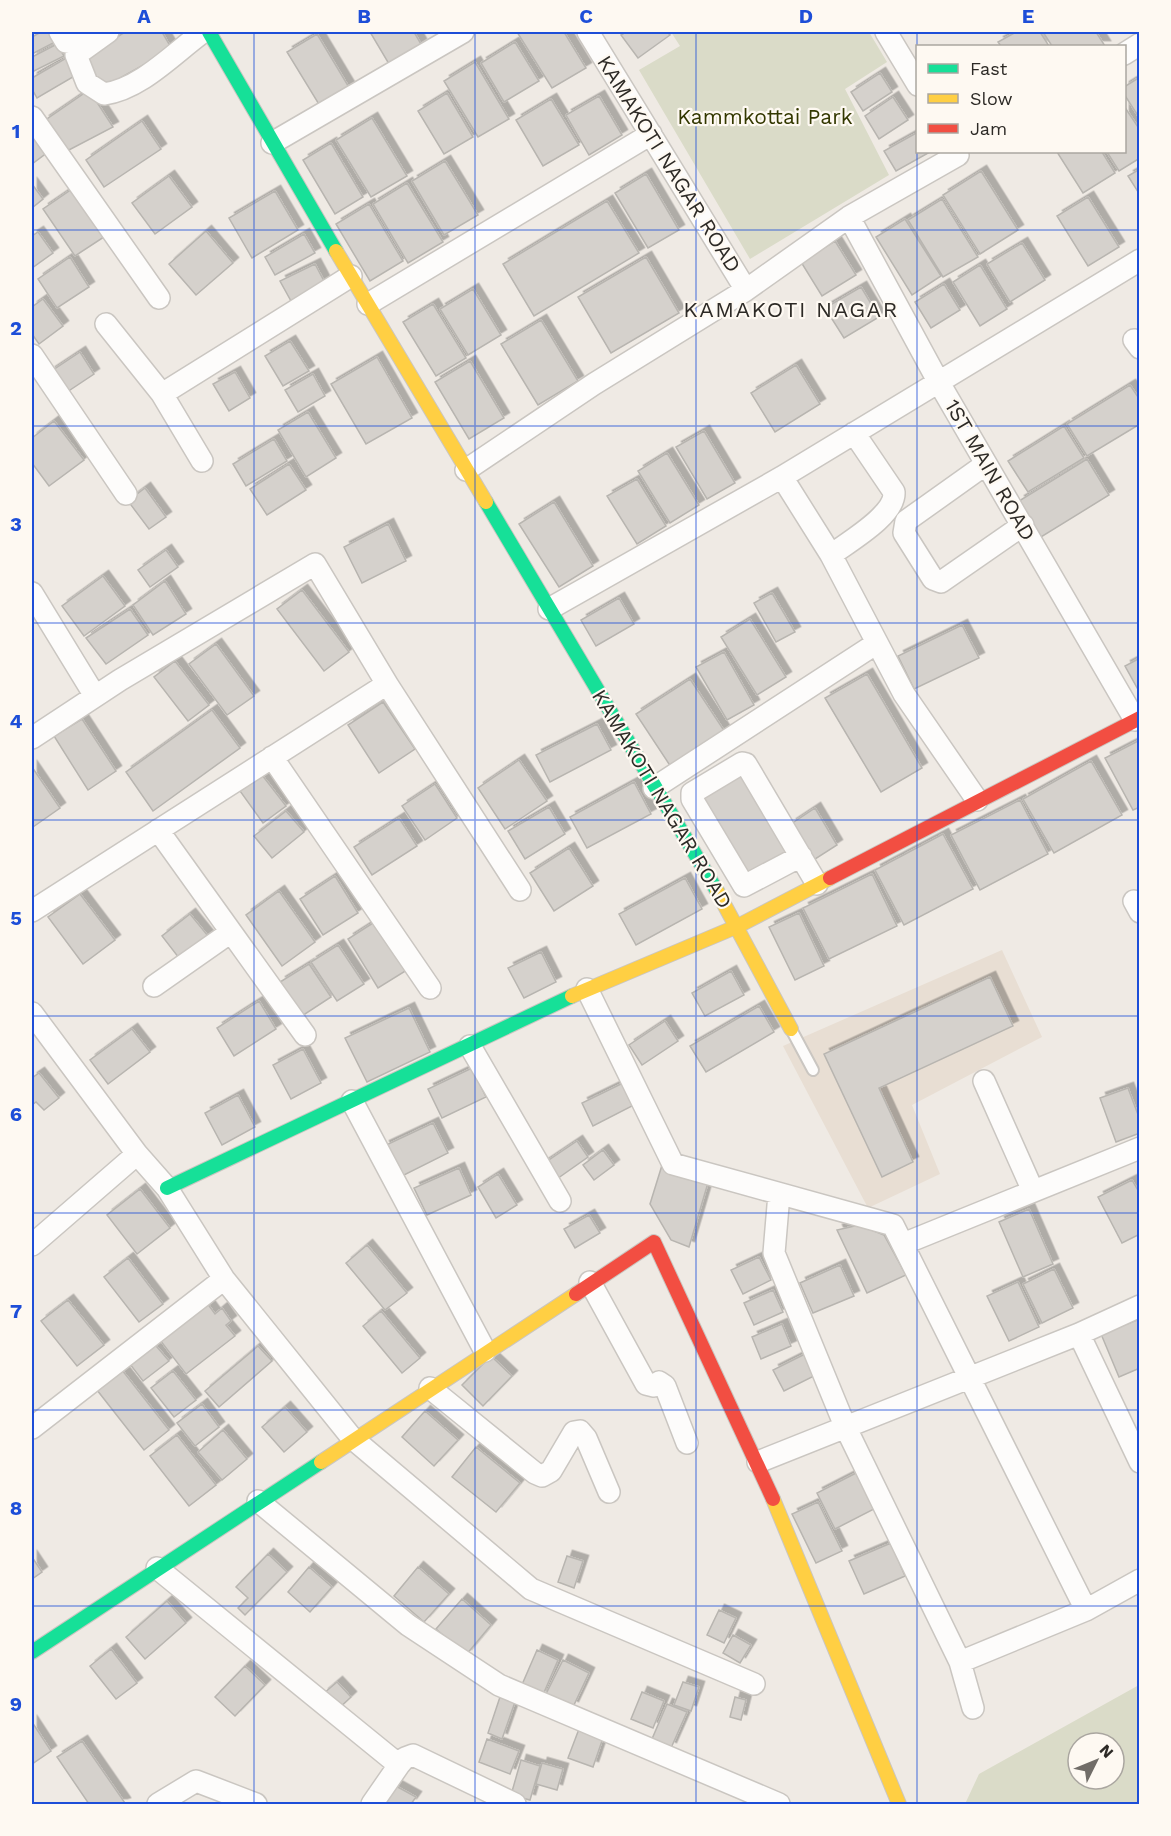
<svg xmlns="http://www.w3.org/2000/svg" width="1171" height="1836" font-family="'Work Sans',sans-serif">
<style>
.built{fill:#e8ded3}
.green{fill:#dadbc8;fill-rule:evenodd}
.building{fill:#d5d1cc;stroke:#b8b5b0;stroke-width:1.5;filter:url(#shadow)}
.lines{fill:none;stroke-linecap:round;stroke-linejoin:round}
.lane-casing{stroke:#cac6c1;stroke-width:14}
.street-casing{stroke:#cac6c1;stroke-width:24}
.fast-casing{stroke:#cac6c1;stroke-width:16}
.slow-casing{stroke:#cac6c1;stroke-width:16}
.jam-casing{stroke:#cac6c1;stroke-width:16}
.lane{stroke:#fdfcfb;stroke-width:10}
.street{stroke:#fdfcfb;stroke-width:21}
.fast{stroke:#16e098;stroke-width:14}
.slow{stroke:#ffcf43;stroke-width:14}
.jam{stroke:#f24e42;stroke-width:14}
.grid{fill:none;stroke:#1d4ed8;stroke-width:1.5;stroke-opacity:0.55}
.labels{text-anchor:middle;stroke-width:4.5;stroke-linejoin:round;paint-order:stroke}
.park-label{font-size:21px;fill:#333800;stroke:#fef9f2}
.street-label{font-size:21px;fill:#2d2a26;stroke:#fef9f2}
.neighbourhood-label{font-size:22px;letter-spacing:1.5px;fill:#2d2a26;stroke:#fef9f2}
.neatline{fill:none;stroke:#1d4ed8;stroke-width:2}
.grid-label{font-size:20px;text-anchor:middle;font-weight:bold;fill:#1d4ed8}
</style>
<defs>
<filter id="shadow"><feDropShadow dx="5.5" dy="-5.5" stdDeviation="0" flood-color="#0004"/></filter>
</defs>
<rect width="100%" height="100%" fill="#efeae4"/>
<path class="built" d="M1002 950 1042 1037 912 1105 940 1174 868 1208 783 1046Z"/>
<path class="green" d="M671 32H869L887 62 845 89 889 175 750 259 639 70 680 46Z
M1139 1685V1804H965L979 1774ZM1078 1743H1114V1779H1078Z"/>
<path class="building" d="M41 32H52L57 41 32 54V37Z
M125 32H162L172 49 99 90 80 60Z
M370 32H414L421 44 389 64Z
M517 32H564L586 68 552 88Z
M626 32H667L670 35 638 58 621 35Z
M1016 32H1040L1049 46H1001L998 42Z
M1043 32H1096L1105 46H1052Z
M317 34 350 89 320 106 287 52Z
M515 42 539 81 504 102 481 63Z
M57 44 64 56 32 72V57Z
M68 57 78 74 37 98 32 89V78Z
M475 62 509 119 478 137 444 81Z
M880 73 892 92 863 111 851 92Z
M1140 77V119L1124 94V87Z
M89 90 113 127 67 151 44 121Z
M447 93 473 137 444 154 418 111Z
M599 96 622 135 589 155 566 115Z
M893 97 908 120 879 139 865 116Z
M551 99 579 145 543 166 516 120Z
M1124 106 1140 130V158L1119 171 1107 152H1124Z
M372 118 407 176 371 197 336 140Z
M142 121 161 149 104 187 86 160Z
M32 130 48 152 32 164Z
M918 132V152H930L896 171 884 151Z
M331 143 363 197 335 214 303 160Z
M1057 152H1102L1115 173 1083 193Z
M445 161 478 215 444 235 412 181Z
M1140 169V195L1128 176Z
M981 171 1018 230 980 254 943 195Z
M646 174 679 230 648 248 615 193Z
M169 176 192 207 155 234 132 203Z
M407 183 443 242 408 263 373 204Z
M32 184 43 199 32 208Z
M75 187 107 235 75 256 43 209Z
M275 191 298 230 252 258 229 218Z
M1088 197 1119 247 1088 266 1057 216Z
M942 199 978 257 943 277 908 220Z
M607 201 639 253 534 316 503 264Z
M369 204 403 261 370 281 336 224Z
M905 219 941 276 912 295 876 237Z
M206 231 233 263 196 295 169 264Z
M38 232 53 253 32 268V236Z
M304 234 315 253 275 275 265 257Z
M835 241 856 275 822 296 801 262Z
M1022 243 1045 280 1010 302 987 264Z
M70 257 89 287 57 308 38 279Z
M646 257 679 313 611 353 578 297Z
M315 264 325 283 291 301 280 281Z
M980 265 1007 309 980 326 953 282Z
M944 284 960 310 931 328 915 302Z
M861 287 879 317 844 338 825 308Z
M473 289 501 335 468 355 440 309Z
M43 299 63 326 39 344 32 334V307Z
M433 304 466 358 436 376 403 322Z
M541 320 578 381 538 405 501 344Z
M290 341 309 371 283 386 265 356Z
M80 352 94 374 64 394 50 372Z
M377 357 412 418 366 444 331 384Z
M470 361 504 418 469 439 435 382Z
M796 365 820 404 775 432 751 393Z
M235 372 250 398 229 411 213 384Z
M313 374 325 396 298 412 285 390Z
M1130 385 1140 400V424L1087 456 1067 424Z
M308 412 336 458 306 477 278 430Z
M54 421 84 460 49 486 32 463V438Z
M1064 426 1084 458 1028 492 1008 461Z
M704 431 735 483 707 499 676 447Z
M274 439 287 461 246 486 233 464Z
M667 453 699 505 670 523 638 471Z
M1087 459 1109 495 1041 537 1019 501Z
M289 464 306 490 267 515 250 489Z
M637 479 666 526 637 544 607 496Z
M145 488 166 517 149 529 128 501Z
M554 502 593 566 559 587 519 524Z
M388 524 406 561 362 583 344 547Z
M166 550 178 567 150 587 138 570Z
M103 576 125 606 84 636 62 606Z
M165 581 186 614 153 635 133 605Z
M302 590 349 652 324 671 277 609Z
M772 593 795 632 776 642 754 603Z
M619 598 634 624 596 646 581 620Z
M130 609 148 635 106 664 86 638Z
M750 619 786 677 757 695 721 637Z
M962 625 979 658 914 689 898 656Z
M216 644 254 696 227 715 189 664Z
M724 652 754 705 727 720 696 667Z
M1140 658V693L1125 666Z
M175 661 209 705 188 721 154 677Z
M867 674 922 768 881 792 825 698Z
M690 679 725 732 671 767 636 714Z
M383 702 415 749 379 773 348 725Z
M212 710 240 748 153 811 126 772Z
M82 719 116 771 88 790 54 736Z
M597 724 611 750 550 782 536 755Z
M1140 740V807L1133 810 1105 758Z
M519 760 547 801 505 829 478 788Z
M1091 761 1122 815 1054 853 1023 799Z
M32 767 60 808 33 827 32 825Z
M743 767 793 848 742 878 693 798Z
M262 775 286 806 263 823 240 791Z
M634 782 651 814 587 848 570 817Z
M435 784 457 818 425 840 402 806Z
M1020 800 1048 854 980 890 951 835Z
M549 807 565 834 525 859 508 831Z
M815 808 837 845 809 863 791 824Z
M286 811 304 832 272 858 254 836Z
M399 818 417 846 372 875 354 847Z
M943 834 973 889 904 925 875 870Z
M569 848 593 886 554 911 530 873Z
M872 874 897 926 829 959 803 908Z
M335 876 358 913 323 935 300 899Z
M685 878 702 909 636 945 619 914Z
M279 891 315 942 282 966 246 915Z
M80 894 115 940 83 964 48 917Z
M799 913 824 966 795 980 769 927Z
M190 914 208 936 179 958 162 936Z
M376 921 407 970 378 988 348 939Z
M338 945 364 984 337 1001 311 962Z
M541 952 556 982 524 998 508 968Z
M309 964 331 997 302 1016 280 982Z
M731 971 744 995 705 1016 692 993Z
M990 977 1013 1026 879 1088 913 1162 882 1177 824 1054Z
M259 1001 276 1029 234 1056 217 1028Z
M759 1006 774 1032 706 1072 690 1046Z
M409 1008 430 1052 367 1082 345 1038Z
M665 1021 678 1041 642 1065 629 1045Z
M132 1029 150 1052 108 1084 90 1060Z
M303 1049 321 1083 291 1099 273 1065Z
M472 1068 486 1097 442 1118 428 1089Z
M39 1073 59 1098 44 1110 36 1102 32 1105V1078Z
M623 1083 634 1105 593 1126 582 1103Z
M1128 1088 1140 1120V1133L1116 1142 1100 1098Z
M238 1095 255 1127 222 1145 205 1113Z
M433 1123 448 1153 400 1177 384 1146Z
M577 1141 588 1157 554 1181 543 1164Z
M603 1150 614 1165 594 1180 583 1165Z
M663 1162 710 1176 689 1247 671 1240 650 1204Z
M459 1168 471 1195 427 1215 414 1188Z
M498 1174 517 1205 496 1218 478 1187Z
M1132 1180 1140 1194V1234L1122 1243 1098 1197Z
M140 1189 170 1228 137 1254 107 1215Z
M1029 1209 1053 1264 1023 1277 999 1222Z
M589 1215 600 1233 575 1248 564 1229Z
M859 1225 884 1235 906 1275 867 1293 837 1230Z
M367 1245 407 1293 385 1310 346 1263Z
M759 1257 771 1280 743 1294 731 1270Z
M128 1258 163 1304 139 1322 104 1277Z
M840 1265 854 1296 813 1313 800 1283Z
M1054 1269 1073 1308 1042 1323 1023 1284Z
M1018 1282 1039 1327 1009 1341 987 1296Z
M773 1290 783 1312 754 1325 744 1303Z
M68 1300 104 1345 77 1366 41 1321Z
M207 1303 215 1314 222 1308 231 1321 226 1325 235 1336 186 1374 160 1340Z
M381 1311 420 1358 402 1373 363 1326Z
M1137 1320 1140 1326V1368L1119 1377 1101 1334Z
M782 1324 791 1346 761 1359 752 1337Z
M151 1340 169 1361 143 1381 126 1359Z
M258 1346 272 1361 219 1407 205 1391Z
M805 1354 816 1375 784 1391 773 1370Z
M491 1356 512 1376 483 1406 462 1385Z
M122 1370 169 1430 144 1450 97 1390Z
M173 1371 196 1400 174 1417 151 1388Z
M202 1404 219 1427 195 1446 177 1423Z
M285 1407 307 1432 284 1452 262 1427Z
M425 1411 458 1440 434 1466 402 1437Z
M223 1430 247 1459 222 1480 198 1452Z
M177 1435 216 1485 189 1506 150 1456Z
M476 1447 520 1483 496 1512 452 1477Z
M858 1472 876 1508 835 1529 817 1493Z
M818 1502 842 1551 816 1563 792 1514Z
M891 1543 905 1576 864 1594 849 1561Z
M268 1554 287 1572 245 1615 238 1608 248 1598 236 1587Z
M567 1556 583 1561 574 1588 558 1582Z
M32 1557 42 1572 32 1579Z
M309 1567 332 1587 310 1612 288 1592Z
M418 1567 449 1594 424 1622 394 1596Z
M462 1599 491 1625 466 1655 436 1629Z
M167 1601 186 1623 145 1659 126 1637Z
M719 1610 736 1618 724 1643 707 1635Z
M733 1635 751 1645 740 1663 723 1653Z
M111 1649 137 1683 116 1699 90 1666Z
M537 1650 558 1660 542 1697 521 1687Z
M563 1660 589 1673 573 1707 546 1694Z
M245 1666 265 1685 235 1716 215 1697Z
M337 1682 351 1697 337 1710 323 1694Z
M683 1682 699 1687 691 1711 674 1705Z
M642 1692 664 1701 653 1728 631 1719Z
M500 1697 515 1702 502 1739 488 1733Z
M735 1697 746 1700 741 1720 730 1717Z
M667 1704 687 1712 671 1748 652 1739Z
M32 1722 51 1751 32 1764Z
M579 1729 603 1738 593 1767 568 1758Z
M487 1739 519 1751 510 1774 479 1762Z
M82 1741 125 1803 122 1804H89L57 1757Z
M521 1760 540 1766 530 1800 511 1795Z
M542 1763 563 1769 557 1790 536 1784Z
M394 1785 416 1797 411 1804H384Z"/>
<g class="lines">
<g class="lane-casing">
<path id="lane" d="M791 1029 813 1070"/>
</g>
<g class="street-casing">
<path id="street" d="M60 32 66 42 72 43 88 32
M108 32 76 55 87 83 104 94C141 89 174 53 203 32
M886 32 918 85
M1124 54 1140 44
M32 117 159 298
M272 143 463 32
M849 217 938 381 1135 720
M746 290 849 217 958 155 956 152
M368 304 651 134
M106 324 162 394 202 461
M1134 340 1140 348
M32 355 126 494
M162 394 351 276
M986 464 906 521 904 533 933 579 941 582 1023 525
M466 470 594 384 746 290 588 32
M782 477 831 555 904 694 977 800
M831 555C848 542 896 515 894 492L854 433
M32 593 95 696
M549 609 782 477 1140 260
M32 738 120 680 315 564 387 684
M272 757 430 988
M654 788 877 643
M158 830 305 1035
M801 856 744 886 692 799V793L742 763 746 764 817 884
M1134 901 1140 912
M32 911 387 684 520 890
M154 986 231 932
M587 989 673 1164 893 1225 1086 1610 1140 1580
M32 1013 137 1154 167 1188 224 1279 32 1428
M470 1046 560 1201
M984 1081 1033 1191
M352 1101 485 1351
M779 1194 774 1253 845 1426 960 1662 973 1708
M903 1244 1140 1148
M32 1245 137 1154
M224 1279 352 1438 531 1589 754 1684
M590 1282 646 1384 654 1386 659 1382 665 1386 687 1443
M1079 1334 1140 1462
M430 1388 535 1473 542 1476 551 1471 574 1432 580 1431 586 1438 609 1492
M758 1462 1079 1334 1140 1306
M258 1501 408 1625 499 1685 779 1804
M157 1568 399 1765 405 1758 413 1755 515 1804
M960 1662 1086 1610
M158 1804 196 1781 256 1804
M372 1804 399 1765"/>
</g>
<g class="fast-casing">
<path id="fast" d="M209 32 336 251
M486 502 717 891
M167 1188 572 996
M32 1652 321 1462"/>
</g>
<g class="slow-casing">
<path id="slow" d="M336 251 486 502
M717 891 791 1029
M572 996 738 926 830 878
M321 1462 576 1294
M773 1499 899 1804"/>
</g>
<g class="jam-casing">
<path id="jam" d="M830 878 1140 718
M576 1294 654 1242 773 1499"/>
</g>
<use href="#lane" class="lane"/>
<use href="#street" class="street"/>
<use href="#fast" class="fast"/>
<use href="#slow" class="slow"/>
<use href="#jam" class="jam"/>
</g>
<path class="grid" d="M254 32V1804M475 32V1804M696 32V1804M917 32V1804M32 230H1140M32 426H1140M32 623H1140M32 820H1140M32 1016H1140M32 1213H1140M32 1410H1140M32 1606H1140"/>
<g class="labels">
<g class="park-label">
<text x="765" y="124">Kammkottai Park</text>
</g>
<g class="street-label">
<text transform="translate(669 164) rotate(58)" y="7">KAMAKOTI NAGAR ROAD</text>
<text transform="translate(990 470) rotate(60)" y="7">1ST MAIN ROAD</text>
<text transform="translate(662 799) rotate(59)" y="7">KAMAKOTI NAGAR ROAD</text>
</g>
<g class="neighbourhood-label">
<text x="791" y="317">KAMAKOTI NAGAR</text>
</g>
</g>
<rect width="1171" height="1836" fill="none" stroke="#fef9f2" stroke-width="66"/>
<rect x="916" y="45" width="210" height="108" fill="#fef9f2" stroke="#aaa6a0" stroke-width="1.5"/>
<rect x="928" y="64" width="30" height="9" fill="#16e098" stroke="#aaa6a0" stroke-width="1.5"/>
<text x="970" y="75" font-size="18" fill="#2d2a26">Fast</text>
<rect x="928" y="94" width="30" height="9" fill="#ffcf43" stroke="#aaa6a0" stroke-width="1.5"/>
<text x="970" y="105" font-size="18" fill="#2d2a26">Slow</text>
<rect x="928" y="124" width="30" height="9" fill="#f24e42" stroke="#aaa6a0" stroke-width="1.5"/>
<text x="970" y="135" font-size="18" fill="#2d2a26">Jam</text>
<g transform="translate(1096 1761) rotate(47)"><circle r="28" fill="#fef9f2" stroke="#aaa6a0" stroke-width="1.5"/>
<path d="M0-4.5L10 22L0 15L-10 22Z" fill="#716d68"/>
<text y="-9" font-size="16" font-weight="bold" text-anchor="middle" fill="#2d2a26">N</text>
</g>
<rect x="33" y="33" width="1105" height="1770" class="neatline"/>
<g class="grid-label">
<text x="144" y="23">A</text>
<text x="364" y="23">B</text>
<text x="586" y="23">C</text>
<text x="806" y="23">D</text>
<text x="1028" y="23">E</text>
<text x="16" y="138">1</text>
<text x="16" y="335">2</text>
<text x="16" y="531">3</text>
<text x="16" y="728">4</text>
<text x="16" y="925">5</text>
<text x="16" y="1121">6</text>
<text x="16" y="1318">7</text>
<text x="16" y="1515">8</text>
<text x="16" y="1711">9</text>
</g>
</svg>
